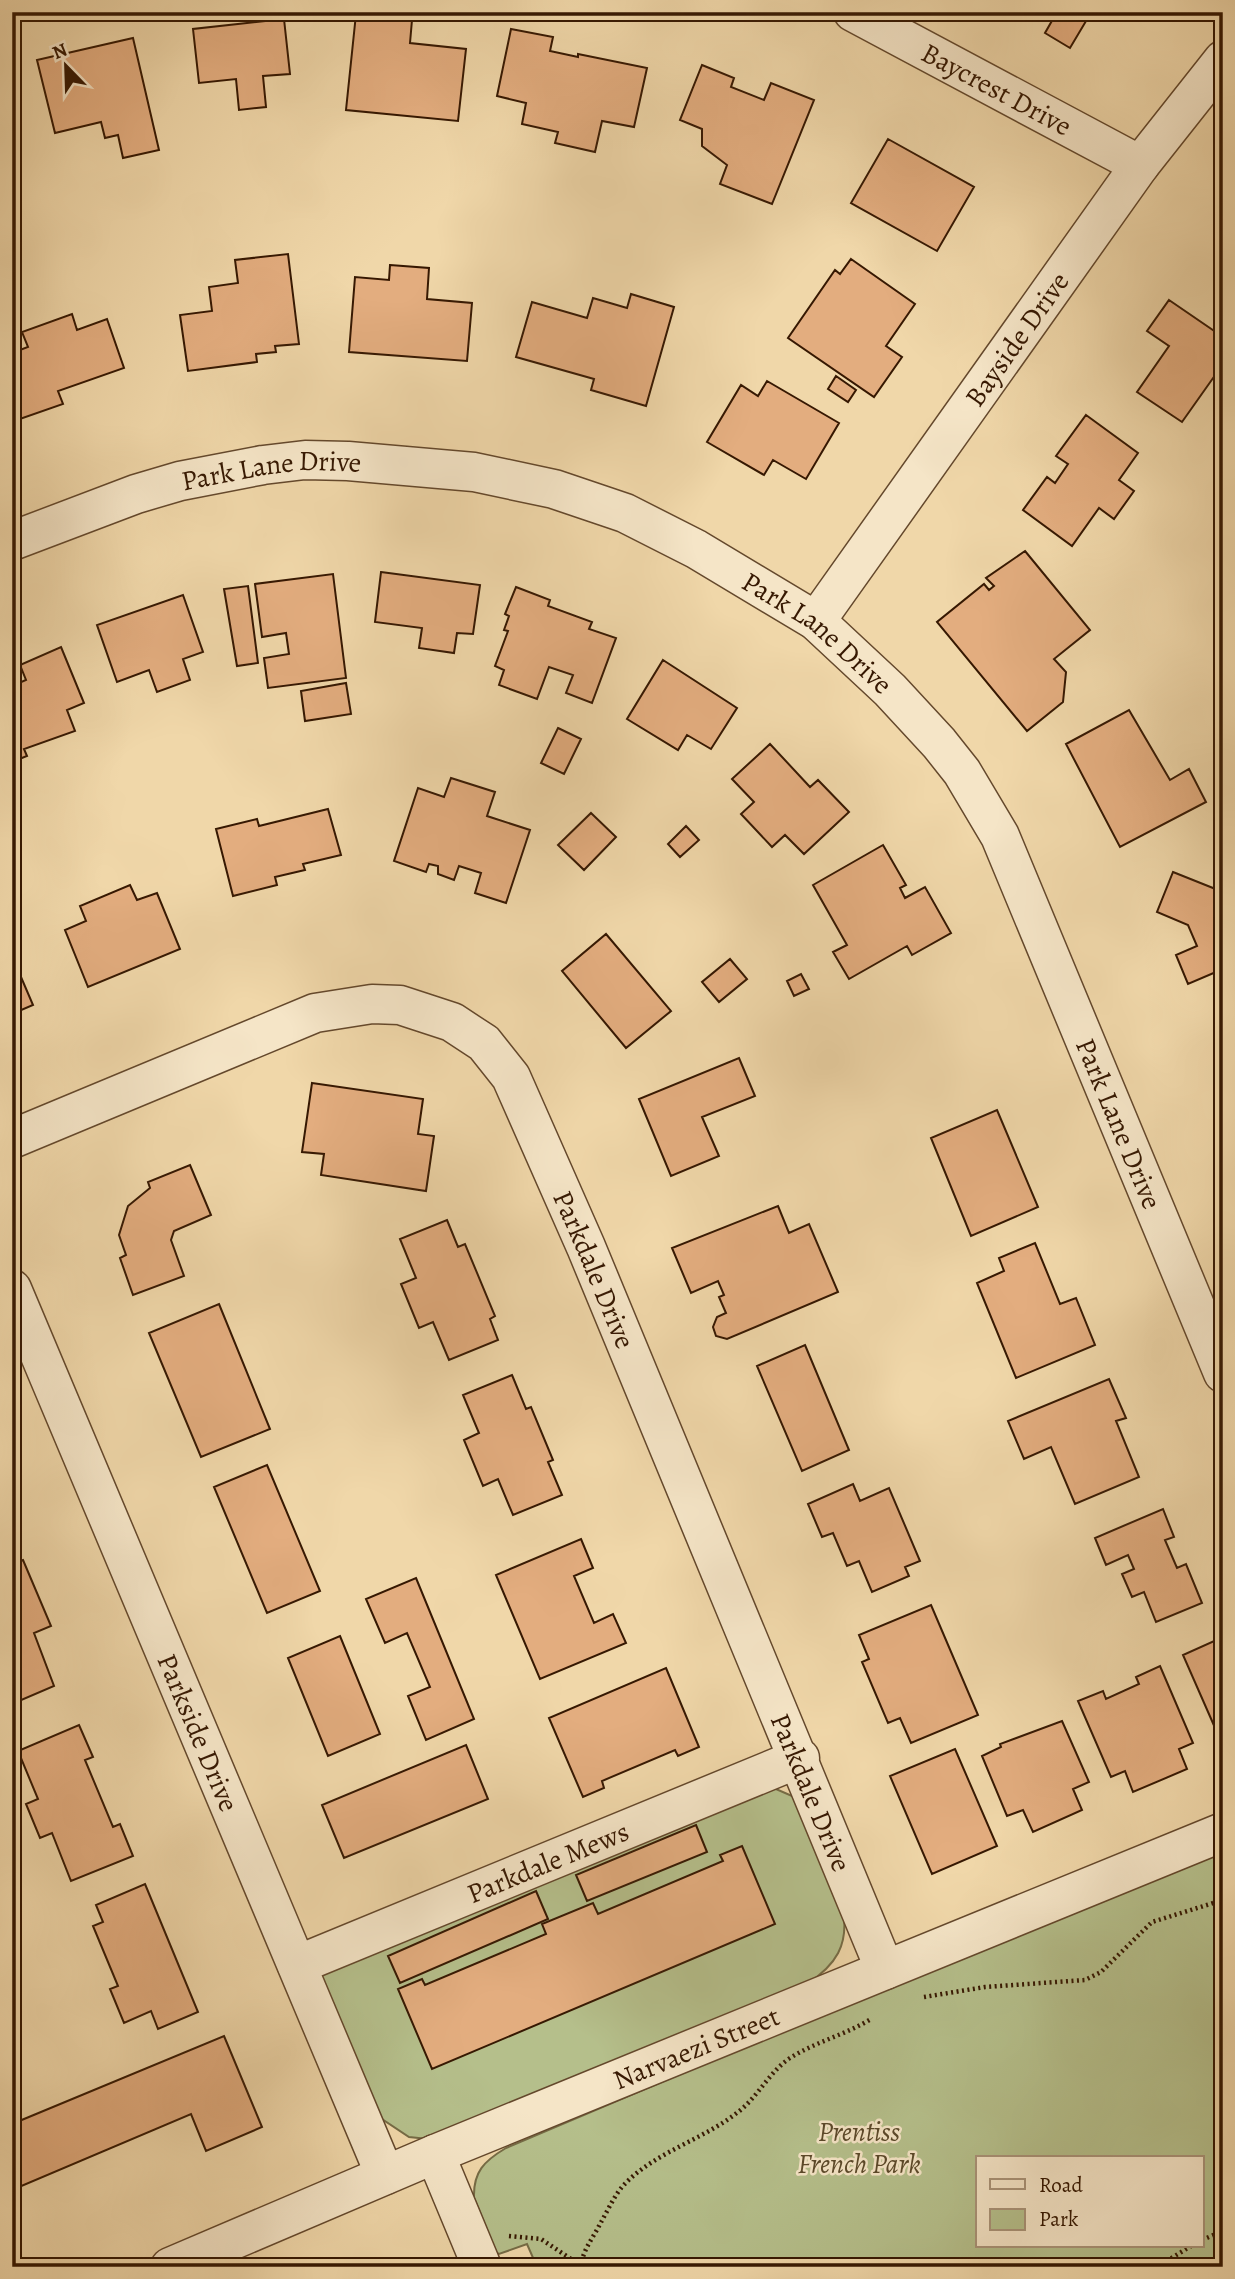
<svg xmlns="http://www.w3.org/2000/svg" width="1235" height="2279" font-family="Alegreya,serif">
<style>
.green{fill:#b5bf8b;stroke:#766c46;stroke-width:2;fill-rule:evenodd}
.building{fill:#e3ad7f;stroke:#361802;stroke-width:2}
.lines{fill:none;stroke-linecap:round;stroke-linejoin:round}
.minor-casing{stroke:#64482c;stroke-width:41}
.path{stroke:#361802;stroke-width:4.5;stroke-dasharray:2 3.5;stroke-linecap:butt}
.minor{stroke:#f5e5c7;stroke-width:38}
.labels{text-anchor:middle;stroke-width:5;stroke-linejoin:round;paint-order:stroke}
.street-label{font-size:28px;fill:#361802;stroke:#f5e5c7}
.park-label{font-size:28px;font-style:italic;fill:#5c4a2b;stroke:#f5e5c7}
</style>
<rect width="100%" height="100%" fill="#f0d7a9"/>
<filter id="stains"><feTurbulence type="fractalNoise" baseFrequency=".00286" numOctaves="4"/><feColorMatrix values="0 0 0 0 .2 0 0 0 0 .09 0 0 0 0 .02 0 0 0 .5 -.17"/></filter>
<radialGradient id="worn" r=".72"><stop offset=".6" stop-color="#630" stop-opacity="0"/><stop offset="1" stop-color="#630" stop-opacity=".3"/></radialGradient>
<path class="green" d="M763 1788 776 1789 799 1799 843 1910C849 1945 836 1965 807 1984L428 2139 409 2137 382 2119 319 1978 330 1967Z
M1223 1849V2267H537L527 2244 499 2254 496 2252 474 2198C473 2172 484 2161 506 2148L855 2000ZM978 2158H1202V2246H978Z"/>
<path class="building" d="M1057 12H1115L1112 18 1089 16 1070 48 1045 33Z
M356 14 412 20 410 43 466 49 458 121 346 110Z
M284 19 290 74 263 76 266 107 239 110 236 79 199 83 193 29Z
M511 29 553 37 550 51 578 57V54L647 68 634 127 602 121 595 152 555 143 558 132 522 124 526 103 497 96Z
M133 38 159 150 123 158 118 135 105 138 101 122 55 133 37 60Z
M702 65 734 78 731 87 764 100 771 83 814 100 772 204 720 184 727 165 702 146V129L680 120Z
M888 139 974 187 937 251 851 203Z
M12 163 18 177 12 180Z
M288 254 299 344 275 346 276 352 256 354 257 362 188 371 180 315 212 311 209 287 238 283 235 260Z
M851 259 915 304 886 346 902 357 874 397 788 338 835 270 840 274Z
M390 265 429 268 427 299 472 303 467 361 349 352 355 277 389 280Z
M631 294 674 307 646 406 591 390 594 379 516 357 532 302 587 318 593 298 627 308Z
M1169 300 1223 337V364L1182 422 1137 392 1169 346 1147 331Z
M72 314 77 330 107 319 124 368 58 391 63 404 17 420 12 408V353L28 347 22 332Z
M836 376 856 390 848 402 828 389Z
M767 381 839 423 806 479 773 460 764 475 707 442 741 385 758 396Z
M1086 415 1138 453 1119 480 1134 491 1114 519 1099 508 1072 546 1023 510 1047 477 1055 483 1068 464 1056 456Z
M1025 551 1090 630 1054 659 1066 672 1063 702 1027 731 937 622 984 584 989 590 994 586 986 578Z
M381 572 480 585 473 634 457 633 454 653 419 648 422 628 375 622Z
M333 574 346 678 268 688 264 658 289 654 286 633 262 637 255 584Z
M248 586 258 663 237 666 224 589Z
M516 587 550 600 548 606 592 622 589 629 616 638 592 703 566 693 573 675 549 667 537 699 499 685 504 670 495 666 508 631 504 630 509 616 505 614Z
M183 595 203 652 183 659 190 680 157 692 149 670 117 682 97 625Z
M61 647 84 703 67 710 75 731 24 749 27 756 12 762V686L26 680 20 665Z
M663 660 737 708 711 749 687 735 678 750 627 719Z
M346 683 351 714 305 721 301 691Z
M1129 710 1170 780 1189 769 1206 802 1120 847 1066 744Z
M558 728 581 739 564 774 541 763Z
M770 744 810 787 818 780 849 812 804 854 785 835 772 847 741 814 754 802 732 779Z
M451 778 495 792 487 816 530 830 506 903 475 893 481 873 459 866 454 880 438 874V866L429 864 426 872 394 861 418 788 444 797Z
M328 809 341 855 303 864 305 870 275 877 277 885 233 896 216 829 257 819 259 826Z
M591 813 616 837 584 870 558 845Z
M686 826 699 840 680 857 668 844Z
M883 845 906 885 900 888 905 898 925 887 951 933 912 955 907 946 849 979 833 952 847 945 813 885Z
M1173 872 1223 892V969L1188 984 1176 955 1197 946 1188 925 1157 912Z
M130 885 137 900 157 893 180 949 88 987 65 930 86 921 80 906Z
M606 934 671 1011 626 1048 562 971Z
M12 956 33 1005 12 1014Z
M730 959 747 979 719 1002 702 982Z
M801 974 809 989 794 996 787 981Z
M739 1058 755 1096 702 1117 719 1156 671 1176 639 1099Z
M312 1083 423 1099 418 1134 434 1136 426 1191 321 1175 324 1154 302 1152Z
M997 1110 1038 1207 971 1236 931 1138Z
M190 1165 211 1215 174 1231 171 1240 184 1276 133 1295 120 1258 126 1255 119 1235 128 1206 150 1188 148 1182Z
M778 1206 789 1233 809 1224 838 1292 727 1339 716 1336 713 1327 717 1317 726 1313 719 1297 724 1295 718 1281 691 1293 672 1248Z
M447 1220 458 1247 465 1244 495 1316 490 1319 498 1340 449 1360 433 1322 419 1328 401 1284 416 1278 400 1239Z
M1035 1243 1060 1304 1076 1298 1095 1345 1016 1378 977 1283 1004 1271 999 1258Z
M219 1304 270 1429 201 1457 149 1333Z
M805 1345 849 1450 802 1471 757 1366Z
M512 1375 526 1409 531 1407 553 1460 548 1462 562 1495 513 1515 498 1479 483 1486 464 1440 479 1433 463 1395Z
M1109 1379 1126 1418 1116 1421 1139 1477 1075 1504 1051 1447 1024 1459 1008 1421Z
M267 1465 320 1591 267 1613 214 1487Z
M853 1484 860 1501 889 1488 920 1561 905 1567 909 1576 872 1592 859 1561 847 1566 833 1533 822 1537 808 1504Z
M1163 1509 1174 1537 1165 1540 1177 1568 1186 1564 1202 1603 1156 1622 1144 1592 1132 1597 1122 1574 1134 1569 1128 1555 1106 1565 1095 1538Z
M581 1539 593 1568 574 1576 594 1623 613 1614 626 1643 540 1679 496 1575Z
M23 1560 51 1626 34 1633 54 1686 12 1704V1564Z
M416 1578 474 1719 426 1740 408 1696 430 1687 407 1633 385 1643 366 1599Z
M931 1605 978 1715 911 1743 900 1718 888 1723 862 1662 869 1659 859 1635Z
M340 1636 380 1734 328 1756 288 1658Z
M1223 1637V1746L1183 1655Z
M1160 1666 1193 1743 1179 1749 1187 1769 1133 1792 1125 1771 1111 1777 1078 1701 1103 1691 1106 1699 1139 1684 1136 1677Z
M666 1668 699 1747 678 1756 675 1750 602 1781 604 1788 583 1797 549 1718Z
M1062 1721 1089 1782 1073 1789 1082 1810 1033 1832 1023 1810 1007 1816 982 1756 1001 1747 1000 1744Z
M79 1725 93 1757 85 1760 113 1827 120 1824 133 1856 71 1881 52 1833 40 1838 26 1804 38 1799 18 1751Z
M466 1745 488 1799 344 1858 322 1805Z
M955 1749 997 1846 932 1874 890 1776Z
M696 1825 707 1852 587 1901 576 1875Z
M742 1846 775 1924 432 2069 398 1989 422 1979 425 1985 546 1934 542 1924 593 1903 598 1914 723 1861 720 1855Z
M145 1884 198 2012 158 2029 151 2011 124 2023 110 1989 118 1986 93 1926 103 1922 96 1905Z
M536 1891 548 1919 400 1983 388 1956Z
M224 2036 262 2127 206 2151 191 2114 12 2190V2124Z"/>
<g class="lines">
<g class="minor-casing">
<g id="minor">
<path id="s1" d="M853 12 1140 165"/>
<path id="s2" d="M12 541 136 494 180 481 263 465 305 460 348 461 474 472 554 489 625 513 696 549 816 621 890 690 939 743 962 772 1000 836 1223 1373"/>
<path id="s3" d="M816 621 1140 165 1223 60"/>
<path id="s4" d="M12 1139 315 1013 372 1004 400 1005 452 1022 484 1043 511 1077 586 1247 885 1970"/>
<path id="s5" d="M12 1289 385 2175"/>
<path id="s6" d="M297 1965 800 1758"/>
<path d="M435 2154 482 2267"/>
<path id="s7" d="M170 2267 435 2154 1223 1832"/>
</g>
</g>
<path class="path" d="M924 1997 985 1987 1085 1980 1101 1972 1152 1922 1223 1900
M509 2236 541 2239 580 2265
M1202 2240 1223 2231
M581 2267C582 2251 593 2238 600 2224 607 2212 613 2198 622 2187 652 2153 703 2140 738 2112 758 2097 769 2072 790 2058 815 2042 845 2035 871 2019
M1157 2267 1191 2246"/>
<use href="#minor" class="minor"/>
</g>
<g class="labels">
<g class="street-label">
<text dy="10" stroke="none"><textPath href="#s1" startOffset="163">Baycrest Drive</textPath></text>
<text dy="10" stroke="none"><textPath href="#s3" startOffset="346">Bayside Drive</textPath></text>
<text dy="10" stroke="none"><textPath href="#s2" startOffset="271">Park Lane Drive</textPath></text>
<text dy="10" stroke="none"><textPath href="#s2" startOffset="859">Park Lane Drive</textPath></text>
<text dy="10" stroke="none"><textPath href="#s2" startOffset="1447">Park Lane Drive</textPath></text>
<text dy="10" stroke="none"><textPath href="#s4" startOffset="760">Parkdale Drive</textPath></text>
<text dy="10" stroke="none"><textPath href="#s5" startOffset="481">Parkside Drive</textPath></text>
<text dy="10" stroke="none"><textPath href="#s4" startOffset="1326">Parkdale Drive</textPath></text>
<text dy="10" stroke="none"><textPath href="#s6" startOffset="271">Parkdale Mews</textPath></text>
<text dy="10" stroke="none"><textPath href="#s7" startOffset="570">Narvaezi Street</textPath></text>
</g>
<g class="park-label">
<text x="859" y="2141">Prentiss<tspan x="859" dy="32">French Park</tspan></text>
</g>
</g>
<rect width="1235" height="2279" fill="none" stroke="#f0d7a9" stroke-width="42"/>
<rect x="14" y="14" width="1207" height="2251" fill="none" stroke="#361802" stroke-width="3.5"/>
<rect x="21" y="21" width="1193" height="2237" fill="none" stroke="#361802" stroke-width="2"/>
<rect x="976" y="2156" width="228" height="91" fill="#f5e5c7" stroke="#a99378" stroke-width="2"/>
<rect x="990" y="2179" width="35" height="10" fill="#f5e5c7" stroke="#a99378" stroke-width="2"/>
<text x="1039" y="2192" font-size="21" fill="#361802">Road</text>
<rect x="990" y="2209" width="35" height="21" fill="#b5bf8b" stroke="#a99378" stroke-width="2"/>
<text x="1039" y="2226" font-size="21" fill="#361802">Park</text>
<g transform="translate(66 66) rotate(337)" stroke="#f5e5c7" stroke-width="5" paint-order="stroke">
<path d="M0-5L12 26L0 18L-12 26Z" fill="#361802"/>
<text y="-10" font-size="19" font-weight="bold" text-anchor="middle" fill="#361802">N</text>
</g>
<rect width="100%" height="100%" filter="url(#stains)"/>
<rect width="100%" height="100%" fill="url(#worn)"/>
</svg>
